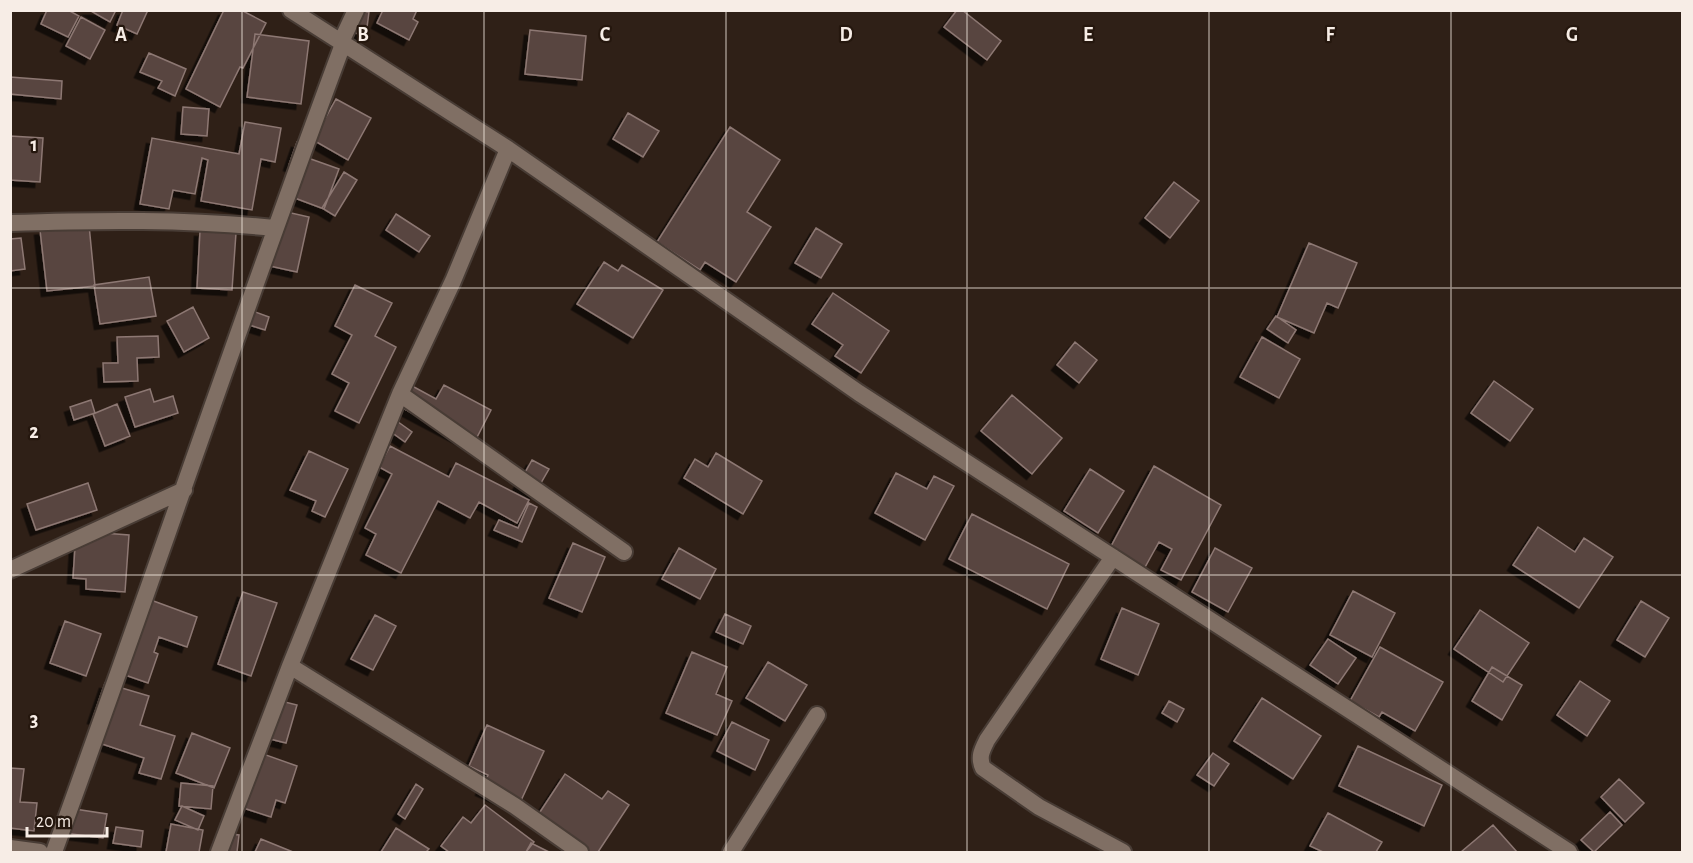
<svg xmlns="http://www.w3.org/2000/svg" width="1693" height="863" font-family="'Alegreya Sans',sans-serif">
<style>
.building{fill:#594541;stroke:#8d7873;stroke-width:1.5;filter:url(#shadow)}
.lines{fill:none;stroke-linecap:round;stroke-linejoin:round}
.minor-casing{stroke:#483c35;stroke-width:20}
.tertiary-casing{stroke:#483c35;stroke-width:20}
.minor{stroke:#806f64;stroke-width:16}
.tertiary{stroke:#806f64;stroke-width:16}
.grid{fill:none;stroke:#f7ede6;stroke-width:1.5;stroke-opacity:0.55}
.grid-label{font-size:20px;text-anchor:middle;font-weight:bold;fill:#f7ede6;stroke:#25170e;stroke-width:4.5;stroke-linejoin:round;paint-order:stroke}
</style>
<defs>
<filter id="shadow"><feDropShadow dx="-5.5" dy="5.5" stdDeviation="0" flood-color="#0009"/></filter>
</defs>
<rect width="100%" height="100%" fill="#2f2017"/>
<path class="building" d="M47 10H68L79 16 68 37 41 24Z
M89 10H116L110 22Z
M123 10H148L137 34 117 25Z
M224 10H241L266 23 243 68 240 67 220 107 186 89Z
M356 10 369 12 366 35 344 31Z
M383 10H417L413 19 418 22 409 40 377 23Z
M957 10H962L1001 41 987 60 944 27Z
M81 17 105 30 90 59 66 46Z
M530 30 586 36 582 80 525 74Z
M255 34 309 41 301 104 247 97Z
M149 53 186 69 175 96 158 88 162 81 140 72Z
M10 77 62 81 61 99 10 94Z
M336 99 371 118 348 160 313 140Z
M183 107 209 109 207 136 181 134Z
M628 113 659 131 643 157 613 139Z
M245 122 281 128 275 162 261 159 252 210 201 201 208 160 202 158 195 194 173 190 169 209 140 204 152 138 239 154Z
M730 127 780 160 747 212 771 227 736 282 705 262 700 270 657 242Z
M10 136 43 138 40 182 10 180Z
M297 142 311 147 308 158 339 169 324 209 284 194 293 167 289 165Z
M344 172 357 180 335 216 322 208Z
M1174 182 1199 201 1170 238 1145 218Z
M278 210 309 217 297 272 265 265Z
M396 214 430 236 419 252 386 230Z
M89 225 95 286 47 291 40 230Z
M816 228 842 244 821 278 795 263Z
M200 231 236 233 232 290 197 288Z
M21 238 25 269 10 271V239Z
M1309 243 1357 263 1338 308 1327 303 1314 333 1277 317Z
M604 262 618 271 622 265 663 290 633 338 577 304Z
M149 277 156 316 100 324 94 285Z
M355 285 392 303 375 336 396 347 359 423 335 411 349 383 332 374 352 335 335 326Z
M833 293 889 331 861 373 835 356 843 345 812 324Z
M193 307 209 338 184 352 167 321Z
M250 310 269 317 265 330 246 324Z
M1276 316 1296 330 1288 343 1267 329Z
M158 336 159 357 137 358 138 381 104 382 103 363H118L117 337Z
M1262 337 1300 359 1279 398 1240 377Z
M1075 342 1097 360 1079 383 1057 365Z
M403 381 436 399 444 385 491 410 473 445 391 402Z
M1494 381 1533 409 1510 441 1471 413Z
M150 389 154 402 173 396 178 413 135 427 125 397Z
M1012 395 1062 438 1032 474 981 431Z
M91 400 95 413 74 420 70 407Z
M117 404 130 436 105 446 93 414Z
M394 419 412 432 405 442 387 429Z
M390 446 449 477 456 463 529 500 517 523 479 502 470 518 438 501 401 573 366 555 376 534 365 528 392 474 379 467Z
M309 451 348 469 325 517 312 511 316 501 290 490Z
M716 453 762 481 743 514 684 478 695 459 708 467Z
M532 460 549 469 534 495 517 487Z
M1154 466 1221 505 1181 580 1161 570 1172 549 1159 542 1144 569 1109 550Z
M1090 469 1124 491 1098 533 1064 511Z
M896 473 927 489 934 476 954 486 925 540 875 513Z
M88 483 97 510 36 530 27 504Z
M529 503 537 507 522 542 494 530 499 520 518 528Z
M972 514 1069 564 1047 609 949 559Z
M1538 527 1575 552 1584 538 1613 557 1579 608 1513 565Z
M76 531 129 535 125 592 86 589V579L73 578Z
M573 543 605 557 582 612 549 598Z
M679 548 716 569 700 599 662 579Z
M1215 548 1252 568 1228 612 1192 592Z
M1353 591 1395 613 1372 657 1330 635Z
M243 592 277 603 251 676 218 664Z
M140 596 197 617 187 647 159 637 154 652 158 654 148 683 125 675Z
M1641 601 1669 618 1645 657 1617 640Z
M1122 608 1159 624 1138 675 1101 659Z
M1480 610 1529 643 1503 682 1454 649Z
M725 614 751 626 743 644 716 632Z
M375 615 396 626 373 670 351 659Z
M65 621 101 634 86 676 50 663Z
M1328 639 1356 658 1338 684 1310 665Z
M1380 647 1443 682 1415 731 1382 712 1379 717 1350 701Z
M692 652 727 667 716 694 732 701 717 735 666 713Z
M768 662 807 685 785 721 746 698Z
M1492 667 1522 685 1502 720 1472 701Z
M1580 681 1610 701 1587 736 1557 715Z
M105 683 149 696 140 725 175 736 161 779 139 773 144 758 90 740 96 719 93 718Z
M1262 698 1321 736 1293 779 1234 741Z
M273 699 297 705 286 743 262 737Z
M1169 701 1184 709 1177 722 1162 713Z
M732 722 769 740 755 770 717 751Z
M487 725 544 751 518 807 481 790 488 775 469 766Z
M192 733 230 748 214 788 176 773Z
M1358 746 1442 785 1424 826 1339 786Z
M252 750 297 766 285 803 276 800 271 817 234 805Z
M1213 753 1229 764 1214 786 1197 775Z
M10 768 24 769 20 802 37 803 34 831 10 828Z
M565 774 602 799 608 791 629 805 598 852H574L538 815Z
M1619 779 1644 803 1625 822 1601 797Z
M181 783 213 786 211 809 179 806Z
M416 784 423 789 405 819 398 814Z
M485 805 534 842 526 852H449L441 846 463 817 471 823Z
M182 806 204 816 198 830 175 820Z
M68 808 107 814 103 838 64 833Z
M1610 812 1622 825 1594 852 1581 840Z
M1328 813 1382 842 1376 852H1323L1310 846Z
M171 824 203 830 199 852H166Z
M1493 825 1517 852H1461Z
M116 827 143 831 141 847 113 843Z
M396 828 429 849 426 852H381Z
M224 833 239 835 237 852H221Z
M261 839 293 852H255Z
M531 843 549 852H526Z"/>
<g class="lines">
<g class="minor-casing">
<path id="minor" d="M291 10 508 149 859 393 1569 852
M341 42 356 10
M10 223C99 220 186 219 274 228
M400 394 624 552
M1113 557 987 740C982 750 978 757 983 768L1039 807 1123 852
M10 570 184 490
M290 666 515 806 580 852
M54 852C152 583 243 312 343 44
M219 852 290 666 400 394 453 281 508 149
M731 852 817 715"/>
</g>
<g class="tertiary-casing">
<path id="tertiary" d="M10 848 40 852"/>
</g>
<use href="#minor" class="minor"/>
<use href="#tertiary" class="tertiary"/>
</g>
<path class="grid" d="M242 10V852M484 10V852M726 10V852M967 10V852M1209 10V852M1451 10V852M10 288H1682M10 575H1682"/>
<g class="grid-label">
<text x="121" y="41">A</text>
<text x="363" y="41">B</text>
<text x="605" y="41">C</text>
<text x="846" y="41">D</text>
<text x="1088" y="41">E</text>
<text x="1330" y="41">F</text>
<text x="1572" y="41">G</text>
<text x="34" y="151">1</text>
<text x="34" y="438">2</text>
<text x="34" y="726">3</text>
</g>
<rect width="1693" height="863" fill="none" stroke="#f7ede6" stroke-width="24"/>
<path d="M27 827v9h80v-9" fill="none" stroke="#f7ede6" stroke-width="3"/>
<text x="36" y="827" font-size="18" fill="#f7ede6" stroke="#25170e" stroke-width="4.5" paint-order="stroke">20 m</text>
</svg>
